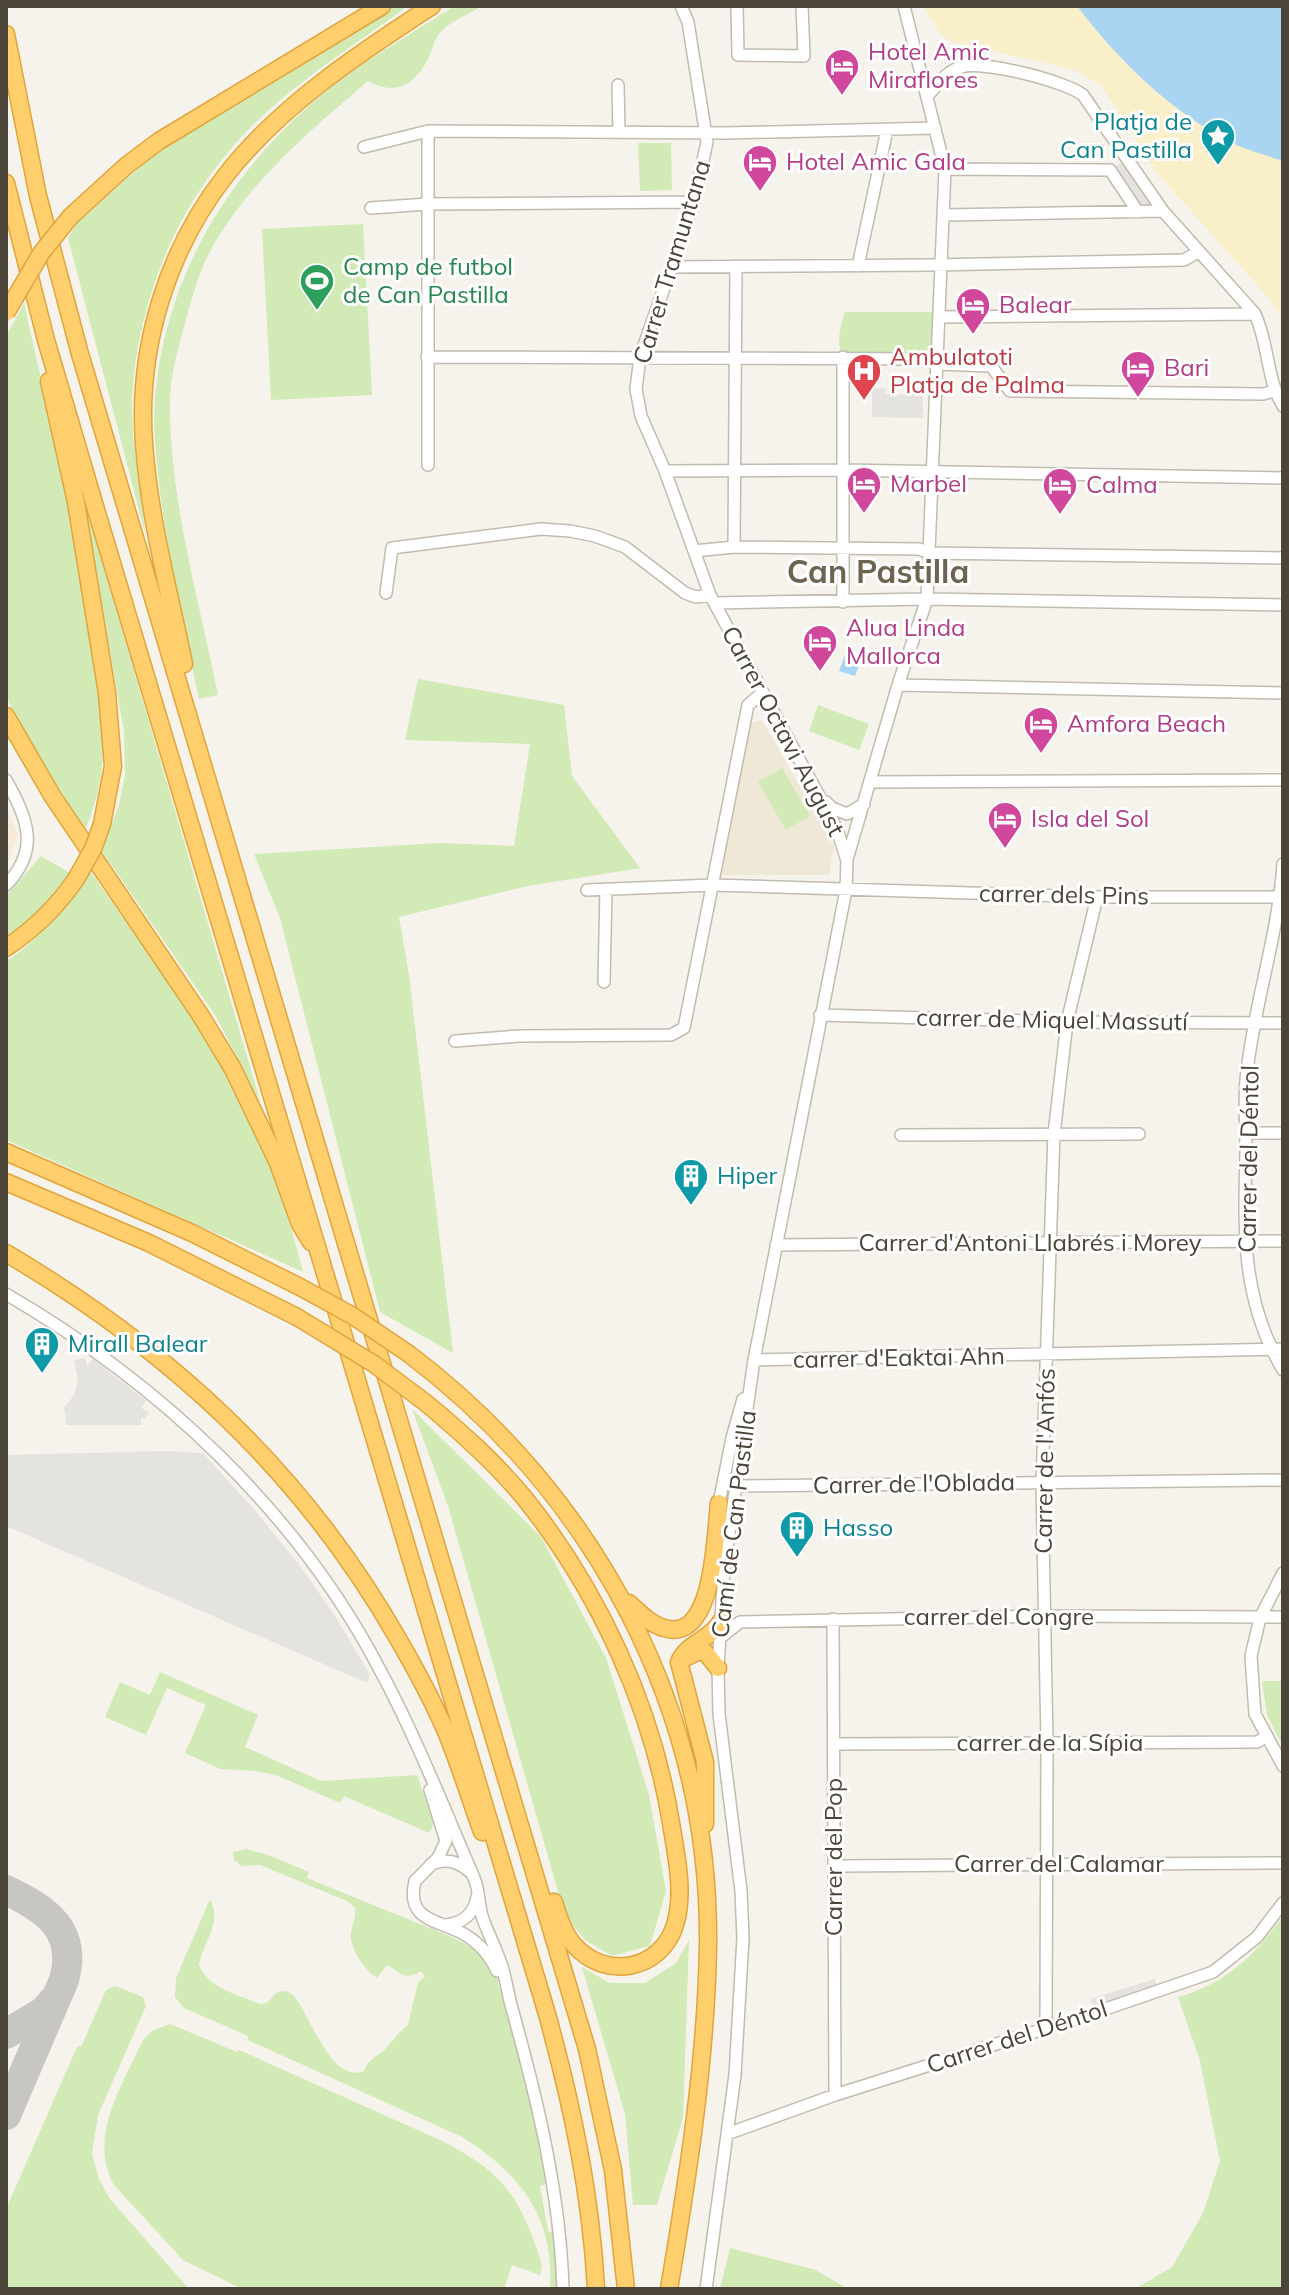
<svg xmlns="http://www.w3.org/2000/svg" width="1289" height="2295" font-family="Mulish,sans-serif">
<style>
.commercial{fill:#f7ead8}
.education{fill:#efe8d6}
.green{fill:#d2eab5}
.sand{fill:#f9efc9}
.parking{fill:#e5e3e0}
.water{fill:#a9d4f2}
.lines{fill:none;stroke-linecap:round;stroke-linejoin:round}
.taxiway{stroke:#c8c6c3;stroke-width:30}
.minor-casing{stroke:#c2bbae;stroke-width:14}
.highway-casing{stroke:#e0a43c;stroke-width:19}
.minor{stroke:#fff;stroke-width:11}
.highway{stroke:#ffcf6e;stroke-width:16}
.highway-bridge-casing{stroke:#e0a43c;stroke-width:19;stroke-linecap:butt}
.highway-bridge{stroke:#ffcf6e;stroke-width:16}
.labels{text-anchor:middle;stroke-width:6;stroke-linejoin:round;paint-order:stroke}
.hotel-label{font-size:24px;fill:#b23c85;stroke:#fff;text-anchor:start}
.culture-label{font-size:24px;fill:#0d838f;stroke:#fff;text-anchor:start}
.street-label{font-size:24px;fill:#4b4439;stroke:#fff}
.leisure-label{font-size:24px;fill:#27864d;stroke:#fff;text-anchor:start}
.health-label{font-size:24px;fill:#be3a42;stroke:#fff;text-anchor:start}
.district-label{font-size:32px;font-weight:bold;fill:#6e6250;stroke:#fff}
</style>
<rect width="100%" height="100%" fill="#f6f3ec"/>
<path class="commercial" d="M6 807 18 835 6 868Z"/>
<path class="education" d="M762 720 834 846 829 875H721L750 723Z"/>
<path class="green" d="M395 6H408C356 44 300 79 254 124 180 197 137 297 132 400 131 441 141 492 145 533L68 238 78 222 158 151Z
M455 6H482C470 14 448 22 439 34 434 40 432 50 429 57 416 84 396 97 368 81 311 130 253 178 214 244 202 264 195 288 188 312 181 339 170 372 170 401 169 498 199 600 218 695L199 699C181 615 161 527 155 441 152 401 158 360 169 321 199 215 272 126 363 64 393 44 424 25 455 6Z
M638 143H671L672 190 640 191Z
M363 224 372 395 271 400 262 229Z
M24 303C50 422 81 541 95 663 98 697 105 732 102 766 100 789 93 810 85 831L12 710 6 694V336Z
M845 312H940L937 359 843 357C836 344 840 326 845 312Z
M83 497 261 1104 215 1015 101 850 119 805 125 775 124 732Z
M418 679 564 705 572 776 640 868 528 886 399 917 409 975 453 1353 380 1312 280 918 254 854 440 843 514 846 530 744 405 740Z
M818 705 869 724 859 750 809 731Z
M782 768 810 816 786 830 758 782Z
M41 856 70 873 34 916 6 939V896Z
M91 872C131 931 175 989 213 1050 254 1117 284 1196 303 1272L6 1140V962C43 936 64 909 91 872Z
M412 1409 541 1537 606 1658 649 1795 666 1891 650 1946 612 1956 585 1940 565 1916 448 1506Z
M160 1672 258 1715 245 1747 321 1781 417 1775 434 1824 429 1833 344 1796 340 1803 276 1775 255 1771 220 1769 185 1753 206 1705 167 1688 146 1735 105 1717 120 1682 150 1695Z
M1262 1681H1283V1747L1267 1715Z
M246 1849 268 1855 309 1872 307 1878 454 1938 474 1949 496 1975 529 2091 546 2184 540 2186 548 2231 553 2232 558 2289H550C555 2218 520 2173 462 2137L248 2040V2036L184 2008 175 1997 176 1978 210 1899C223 1923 203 1941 199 1965 209 1989 237 1994 260 2004L267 2003 277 1992 287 1991 293 1995C311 2015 330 2084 364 2071 369 2059 374 2058 383 2051 392 2043 397 2033 408 2025L418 1982 425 1977 421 1971C402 1982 401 1971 387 1965L377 1978C365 1970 354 1954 351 1940 349 1929 357 1919 355 1908L347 1901 260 1865 242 1866 234 1860 233 1852Z
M1283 1916V2289H1135L1172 2267 1203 2213 1220 2161 1200 2061 1178 1997C1226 1984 1254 1956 1283 1916Z
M689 1940 683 2118 657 2205H633L625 2114 582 1967 610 1983H645L676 1963Z
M115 1986 143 1997 146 2006 98 2115 92 2154 99 2179 110 2199 189 2289H6V2209L77 2047 82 2045 106 1990Z
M170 2024 237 2052 239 2050 442 2141C502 2172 519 2195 540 2258L542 2266 540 2275 512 2265 504 2289H242L183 2260 114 2185C87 2136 123 2085 143 2040L152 2031Z
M730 2248 816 2270 848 2289H720Z"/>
<path class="sand" d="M923 6H1077C1111 50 1152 92 1198 123 1223 139 1255 151 1283 161V320L1267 296 1157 173 1101 85 1072 69 952 42 941 35Z"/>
<path class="parking" d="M1127 160 1163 211 1138 212 1110 170Z
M872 388H885V394L923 395V418L872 417Z
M85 1358 87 1366 93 1359 146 1401 141 1408 149 1412 145 1419 141 1417V1425H67L64 1408 74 1395 78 1381 74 1360Z
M165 1451 203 1453 258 1514 301 1567 337 1619 370 1675 367 1683 6 1526V1455Z
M1155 1979 1159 1993 1095 2013 1090 1999Z"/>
<path class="water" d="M1077 6H1283V161C1266 155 1246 150 1230 142 1170 111 1118 60 1077 6Z
M855 654 862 657 855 676 839 671 845 655 853 658Z"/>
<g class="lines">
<path class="taxiway" d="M6 1890C46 1909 78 1930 64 1980L6 2115
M6 2034 43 2012 54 2000"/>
<g class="minor-casing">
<path id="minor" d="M681 6 688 22 707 142 694 202 640 357 636 389 641 416 665 471 710 595 837 829 847 861 846 890 754 1360 724 1569 718 1668 719 1714 741 1891 743 1938 735 2075 706 2289
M737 6 738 55 804 56 802 6
M618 85 619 132
M928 95C938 84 947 71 961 67 983 60 1065 81 1083 95L1163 211 1255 314C1269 344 1266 378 1283 406
M428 131V465
M364 147 428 131 726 133 935 128
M945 169 1110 170
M1110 170 1138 212
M371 208 427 204 694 202
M943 215 1163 211
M858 266 887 130
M671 267 932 265 1184 260 1198 252
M940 317 1255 314
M427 357 937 359
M937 364 991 366 1010 391 1263 394 1274 391
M665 471 844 470 1283 478
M734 547 736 266
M694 551 734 547 919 549 930 553 1283 558
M386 593 392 548 541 529 570 531 595 536 625 547 685 593 696 597 710 595
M843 602V357
M715 603 927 599 1283 605
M898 685 1283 693
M6 780C27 818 41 849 6 885
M871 782 1283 780
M826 802 832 808 847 814 864 804
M848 856 898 685 927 599 945 169 904 6
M1283 864C1278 937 1253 1007 1246 1080 1244 1104 1246 1128 1246 1152 1244 1232 1241 1299 1283 1370
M587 890 713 885 1097 897H1283
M604 982 606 889
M820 1015 1067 1022 1283 1023
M455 1041 519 1036 671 1035 684 1028 748 705 762 693
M1246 1133H1283
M901 1135 1139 1134
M776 1245 1283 1241
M6 1294C159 1383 297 1511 380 1670 416 1737 444 1808 474 1878 480 1891 478 1906 483 1919 489 1936 498 1952 503 1970 506 1981 508 1993 511 2005 537 2098 560 2192 563 2289
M754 1360 1283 1349
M737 1486 1283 1480
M719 1503 732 1438 743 1399
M1283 1573 1260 1618 1251 1656 1255 1714 1283 1766
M833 1619 835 2095
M720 1638 740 1622 1043 1616 1283 1617
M834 1744 1257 1742 1266 1737
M430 1790 446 1841 438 1858 415 1881C405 1922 440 1920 464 1934 479 1943 490 1955 497 1971
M431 1864C446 1858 458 1861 470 1872
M834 1866 1283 1863
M445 1925C462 1924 474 1914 477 1897
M1046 2029 1047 1742 1042 1483 1054 1134 1067 1022 1097 897
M727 2134 835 2095 1091 2014 1213 1972 1257 1937 1283 1903"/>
</g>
<g class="highway-casing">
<path id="highway" d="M6 34 38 196 80 354 587 2049 613 2170 626 2289
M6 183 46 340 94 503 547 2014C572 2105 591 2194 596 2289
M71 216 127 165 159 141 382 6
M49 381 76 502 107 693 113 766 102 824
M184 664C169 591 149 517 144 443 137 348 167 250 226 175 280 106 358 54 432 6
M6 716 53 797 201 1016 233 1069 278 1163 300 1224 311 1242
M6 948C34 929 57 907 76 879
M6 1152 192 1233 300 1287
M6 1182 149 1243 297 1317
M6 1253C170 1350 301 1470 397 1637 415 1668 433 1701 447 1734 460 1766 470 1799 482 1832
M409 1354C595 1495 711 1710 708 1947 706 2061 688 2176 669 2289
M426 1403C462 1433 497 1464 526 1500 599 1592 652 1706 671 1823 676 1854 685 1893 675 1925 661 1970 606 1981 574 1945 564 1934 558 1916 554 1902
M629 1603C639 1612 650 1624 664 1628 715 1644 715 1534 719 1503
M687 1657 697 1652H705L718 1668
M705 1824V1762L679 1662C686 1643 712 1639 721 1621"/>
</g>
<use href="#minor" class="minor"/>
<use href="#highway" class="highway"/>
<g class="highway-bridge-casing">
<path id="highway-bridge" d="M6 313 42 252 71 216
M76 879 93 849 102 824
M300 1287 353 1316 409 1354
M297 1317 374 1364 426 1403"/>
</g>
<use href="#highway-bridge" class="highway-bridge"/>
</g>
<defs>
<g id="hotel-pin" transform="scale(1.8)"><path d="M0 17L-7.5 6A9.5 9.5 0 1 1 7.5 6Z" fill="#d1479c" stroke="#fff"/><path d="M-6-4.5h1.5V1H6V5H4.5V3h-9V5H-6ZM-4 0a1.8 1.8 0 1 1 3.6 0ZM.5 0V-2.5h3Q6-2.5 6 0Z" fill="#fff"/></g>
<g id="sight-pin" transform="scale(1.8)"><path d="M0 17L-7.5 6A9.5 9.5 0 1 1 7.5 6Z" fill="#0f9aa8" stroke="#fff"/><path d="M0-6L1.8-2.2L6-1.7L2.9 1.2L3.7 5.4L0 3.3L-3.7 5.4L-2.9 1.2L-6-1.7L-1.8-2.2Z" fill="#fff"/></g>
<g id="stadium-pin" transform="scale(1.8)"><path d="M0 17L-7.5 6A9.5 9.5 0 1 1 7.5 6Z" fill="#2e9e5b" stroke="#fff"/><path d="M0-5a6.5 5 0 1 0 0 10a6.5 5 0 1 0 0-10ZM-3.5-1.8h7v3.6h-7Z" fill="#fff"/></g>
<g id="hospital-pin" transform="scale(1.8)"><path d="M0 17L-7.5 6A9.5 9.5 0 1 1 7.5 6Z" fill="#e0444e" stroke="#fff"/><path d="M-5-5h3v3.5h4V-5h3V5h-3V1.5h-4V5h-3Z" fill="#fff"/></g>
<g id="building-pin" transform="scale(1.8)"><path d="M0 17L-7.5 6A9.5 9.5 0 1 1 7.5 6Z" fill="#0f9aa8" stroke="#fff"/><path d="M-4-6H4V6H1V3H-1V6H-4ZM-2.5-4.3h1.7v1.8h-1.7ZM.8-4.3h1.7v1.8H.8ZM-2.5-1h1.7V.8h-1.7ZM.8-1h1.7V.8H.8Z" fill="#fff"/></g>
</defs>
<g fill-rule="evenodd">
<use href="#hotel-pin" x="842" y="66"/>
<use href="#sight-pin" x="1218" y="136"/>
<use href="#hotel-pin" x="760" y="162"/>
<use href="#stadium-pin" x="317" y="281"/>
<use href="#hotel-pin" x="973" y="305"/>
<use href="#hotel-pin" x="1138" y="368"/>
<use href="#hospital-pin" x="864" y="371"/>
<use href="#hotel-pin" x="864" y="484"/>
<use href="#hotel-pin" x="1060" y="485"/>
<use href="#hotel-pin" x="820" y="642"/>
<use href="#hotel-pin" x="1041" y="724"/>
<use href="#hotel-pin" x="1005" y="819"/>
<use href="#building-pin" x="691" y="1176"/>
<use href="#building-pin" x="42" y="1344"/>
<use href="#building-pin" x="797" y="1528"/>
</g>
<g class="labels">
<g class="hotel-label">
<text x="868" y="60">Hotel Amic<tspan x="868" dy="28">Miraflores</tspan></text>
<text x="786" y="170">Hotel Amic Gala</text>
<text x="999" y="313">Balear</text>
<text x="1164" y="376">Bari</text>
<text x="890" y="492">Marbel</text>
<text x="1086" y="493">Calma</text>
<text x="846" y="636">Alua Linda<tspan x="846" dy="28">Mallorca</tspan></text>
<text x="1067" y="732">Amfora Beach</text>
<text x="1031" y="827">Isla del Sol</text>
</g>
<g class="culture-label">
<text x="1192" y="130" text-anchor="end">Platja de<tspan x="1192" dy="28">Can Pastilla</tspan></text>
<text x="717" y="1184">Hiper</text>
<text x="68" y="1352">Mirall Balear</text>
<text x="823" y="1536">Hasso</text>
</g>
<g class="street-label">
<text transform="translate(672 262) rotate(-73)" y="8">Carrer Tramuntana</text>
<text transform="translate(783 731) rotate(62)" y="8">Carrer Octavi August</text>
<text transform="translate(1064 895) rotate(1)" y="8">carrer dels Pins</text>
<text transform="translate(1052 1020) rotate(1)" y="8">carrer de Miquel Massutí</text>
<text transform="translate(1249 1159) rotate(-89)" y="8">Carrer del Déntol</text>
<text x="1030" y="1251">Carrer d'Antoni Llabrés i Morey</text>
<text transform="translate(899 1358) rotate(-1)" y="8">carrer d'Eaktai Ahn</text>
<text transform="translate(1045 1461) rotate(-89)" y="8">Carrer de l'Anfós</text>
<text transform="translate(914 1484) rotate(-1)" y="8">Carrer de l'Oblada</text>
<text transform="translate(734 1524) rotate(-83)" y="8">Camí de Can Pastilla</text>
<text x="999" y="1625">carrer del Congre</text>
<text x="1050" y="1751">carrer de la Sípia</text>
<text transform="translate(834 1857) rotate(-90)" y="8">Carrer del Pop</text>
<text x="1059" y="1872">Carrer del Calamar</text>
<text transform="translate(1017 2037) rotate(-18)" y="8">Carrer del Déntol</text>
</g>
<g class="leisure-label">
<text x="343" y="275">Camp de futbol<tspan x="343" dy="28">de Can Pastilla</tspan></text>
</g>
<g class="health-label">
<text x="890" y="365">Ambulatoti<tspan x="890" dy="28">Platja de Palma</tspan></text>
</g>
<g class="district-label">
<text x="878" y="583">Can Pastilla</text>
</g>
</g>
<rect width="1289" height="2295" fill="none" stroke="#4b4439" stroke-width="16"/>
</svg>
